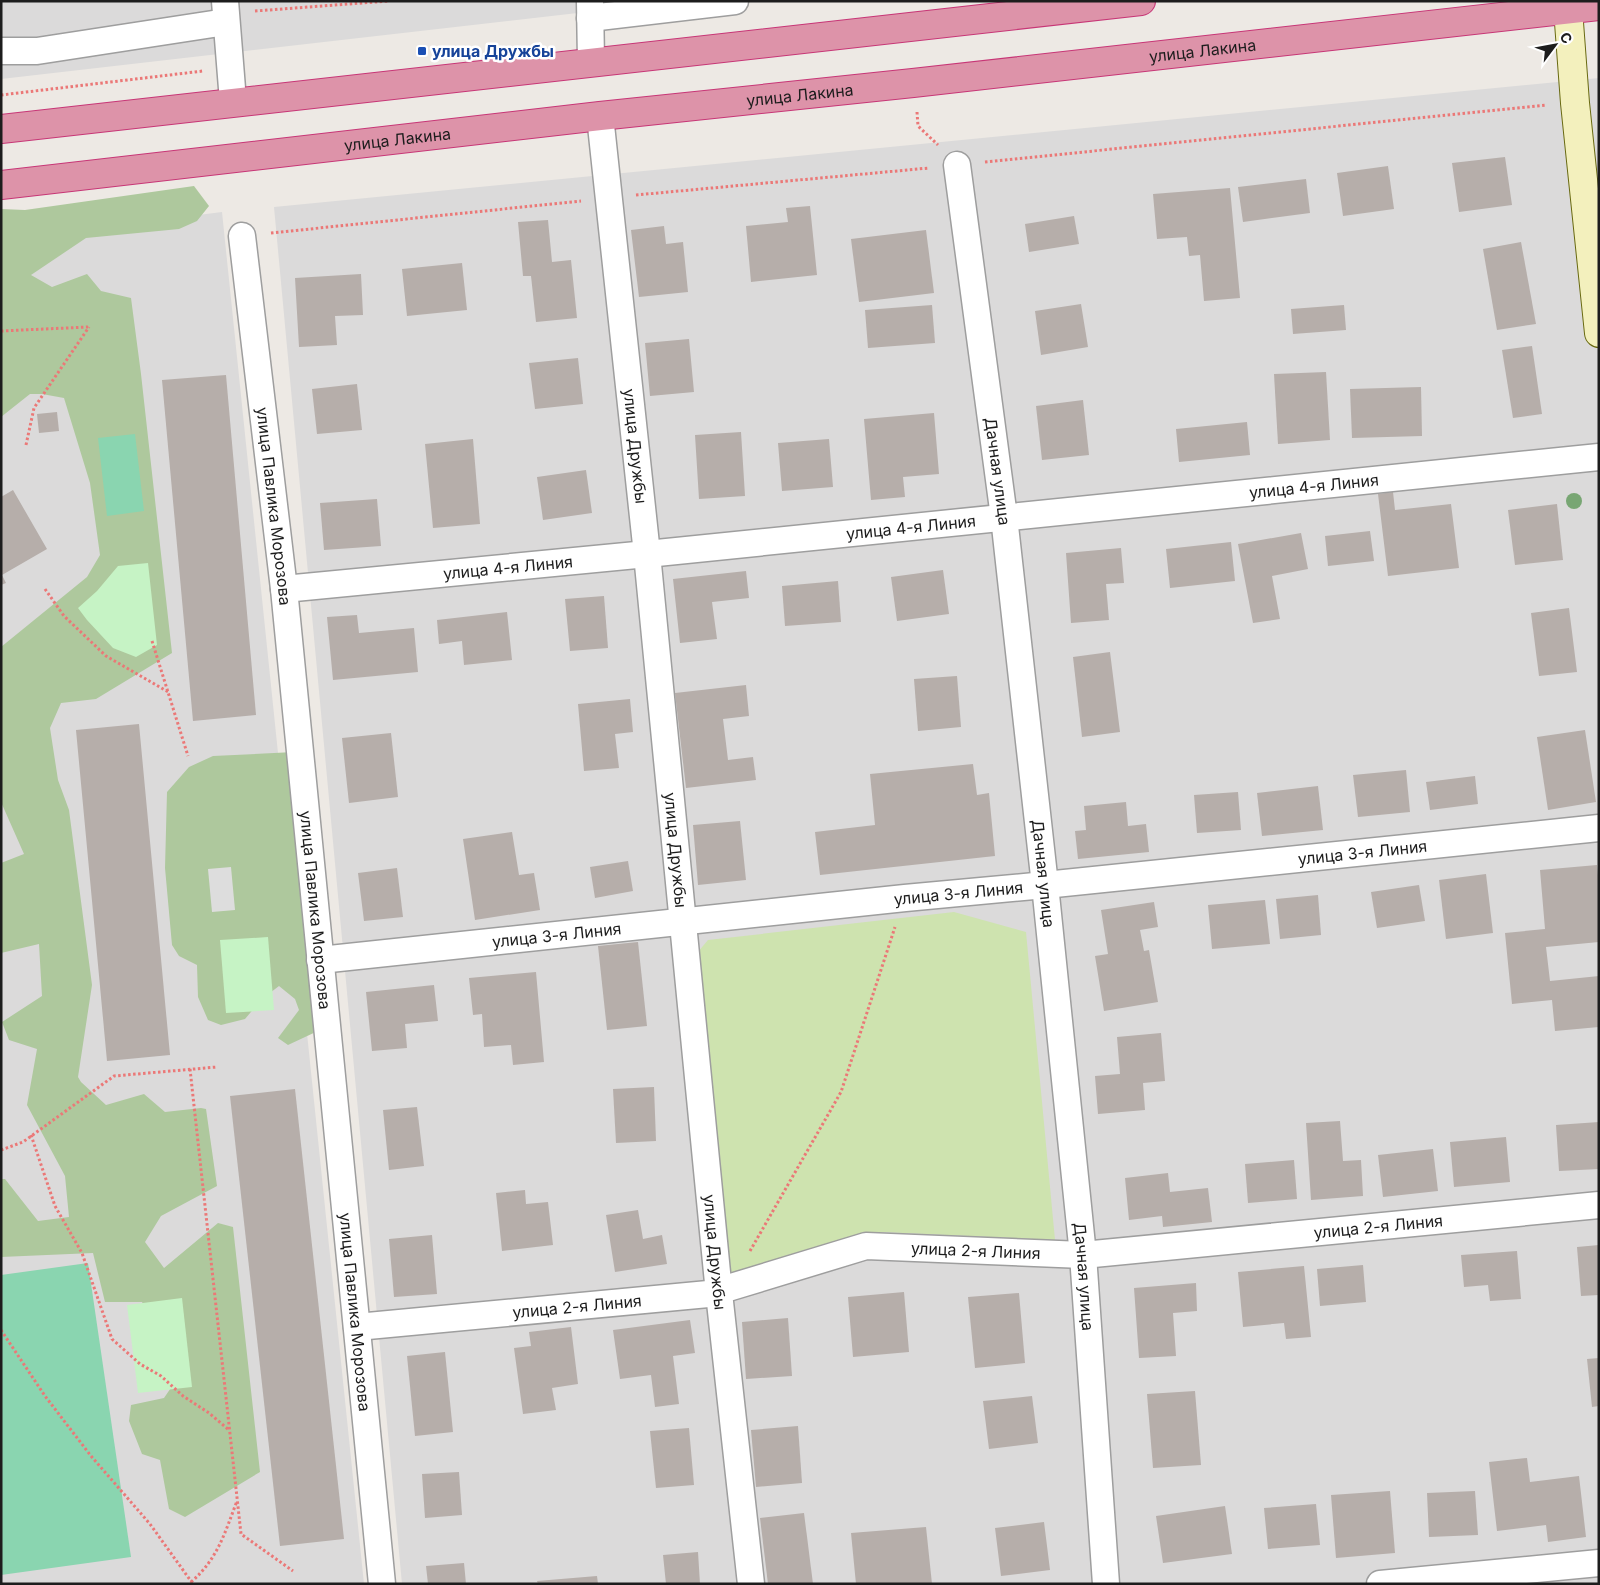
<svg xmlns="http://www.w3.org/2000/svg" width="1600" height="1585" viewBox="0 0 1600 1585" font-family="Inter,sans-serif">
<rect width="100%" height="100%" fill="#ede9e4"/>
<g fill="#dbdada">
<path d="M1,1H682L1,79Z"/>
<path d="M1599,78V1584H402L274,207Z"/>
<path d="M222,212L364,1584H1V240Z"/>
</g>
<path fill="#cee3af" d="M954,912L1026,932L1055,1240L882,1232L725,1282L692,959L708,940Z"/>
<g fill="#aec89d">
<path d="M194,186L209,206L197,221L179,229L86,238L31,275L52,287L87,274L101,291L131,298L141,374L172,653L96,699L61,703L50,728L58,780L69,810L92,985L78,1077L81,1082L106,1105L144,1094L165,1112L201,1108L206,1109L217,1186L161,1216L145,1242L164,1268L218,1223L233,1227L260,1472L185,1517L169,1509L160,1460L142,1454L129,1421L131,1405L164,1398L181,1373L142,1302H105L93,1253L1,1257V1179H5L38,1221L69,1217L65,1176L27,1105L37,1049L9,1040L2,1022L42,996L39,944L1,953V863L24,854L1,802V647L87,577L100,555L90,483L64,398L42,394H30L1,417V209L25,210Z"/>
<path d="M294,752L320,1030L288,1045L278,1038L299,1010L295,999L279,986L262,999L245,1019L221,1025L208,1020L198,997L197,965L179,956L172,945L165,868L167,792L189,767L213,756Z"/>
</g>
<g fill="#c6f3c5">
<path d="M148,563L157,645L136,657L113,648L87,620L78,608L97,591L118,566Z"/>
<path d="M268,937L274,1010L226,1013L220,940Z"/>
<path d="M182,1298L192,1387L138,1393L127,1305Z"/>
</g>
<g fill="#8ad5b0">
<path d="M135,434L144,511L107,516L98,438Z"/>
<path d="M88,1263L131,1557L1,1575V1275Z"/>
</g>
<path fill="#ddd" d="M231,867L235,910L212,912L208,869Z"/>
<g fill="#b6aeaa">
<path d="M1505,157L1512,205L1459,212L1452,163Z"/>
<path d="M1388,166L1394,209L1343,216L1337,173Z"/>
<path d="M1306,179L1310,213L1243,222L1238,187Z"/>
<path d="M1230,188L1240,298L1204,301L1200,255L1189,256L1187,237L1157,239L1153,194Z"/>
<path d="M810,206L817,275L751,282L746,226L788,222L786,208Z"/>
<path d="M1074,216L1079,244L1029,252L1025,224Z"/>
<path d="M548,220L552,262L571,260L577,318L536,322L531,276H523L518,222Z"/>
<path d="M664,226L666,244L683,242L688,292L639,297L631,230Z"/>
<path d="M926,230L934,293L859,302L851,239Z"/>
<path d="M1521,242L1536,324L1497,330L1483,249Z"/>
<path d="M462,263L467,310L407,316L402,269Z"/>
<path d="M361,274L363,315L335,316L337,345L299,347L295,278Z"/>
<path d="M1081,304L1088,347L1041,355L1035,311Z"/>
<path d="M932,305L935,343L868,348L865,310Z"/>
<path d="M1344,305L1346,330L1293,334L1291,309Z"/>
<path d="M689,339L694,392L650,396L645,343Z"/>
<path d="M1532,346L1542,414L1513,418L1502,350Z"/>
<path d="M578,358L583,404L535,409L529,363Z"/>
<path d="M1326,372L1330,440L1278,444L1274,374Z"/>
<path d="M226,375L256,715L193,721L162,380Z"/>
<path d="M357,384L362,430L317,434L312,389Z"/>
<path d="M1421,387L1422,436L1352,438L1350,389Z"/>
<path d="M1083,400L1089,455L1042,460L1036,406Z"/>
<path d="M57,412L59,431L39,433L37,414Z"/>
<path d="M934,413L939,474L903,477L905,497L871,500L864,419Z"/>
<path d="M1247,422L1250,455L1179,462L1176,429Z"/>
<path d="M741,432L745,496L699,499L695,435Z"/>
<path d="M473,439L480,524L433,528L425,444Z"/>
<path d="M829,439L833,487L782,491L778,443Z"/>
<path d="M586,470L592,513L543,520L537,477Z"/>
<path d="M13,490L47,549L2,575L6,583L1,585V497Z"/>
<path d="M1393,492L1395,510L1451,504L1459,568L1388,576L1378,494Z"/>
<path d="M377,499L381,546L324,550L320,503Z"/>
<path d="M1557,504L1563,560L1515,565L1508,510Z"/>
<path d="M1370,531L1374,561L1328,566L1325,536Z"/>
<path d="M1301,533L1308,569L1272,576L1280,619L1253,623L1238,544Z"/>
<path d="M1231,542L1235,581L1170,588L1166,549Z"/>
<path d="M1121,548L1124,583L1106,584L1109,620L1071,623L1066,553Z"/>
<path d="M943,570L949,614L897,621L891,577Z"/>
<path d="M746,571L749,598L712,602L717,639L680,643L673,579Z"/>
<path d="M838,581L841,622L785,626L782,586Z"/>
<path d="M604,596L608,648L570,651L565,599Z"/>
<path d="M1569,608L1577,672L1539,676L1531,613Z"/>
<path d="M507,612L512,660L464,665L462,641L439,644L437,620Z"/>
<path d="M357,615L359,633L414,628L418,672L333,680L327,617Z"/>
<path d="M1110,652L1120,732L1082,737L1073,657Z"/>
<path d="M957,676L961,727L918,731L914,679Z"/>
<path d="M746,685L749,716L723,719L728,760L753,757L756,780L686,788L675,693Z"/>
<path d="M630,699L633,732L615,734L619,768L584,771L578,704Z"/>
<path d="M139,724L170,1055L107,1061L76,730Z"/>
<path d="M1585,730L1596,802L1548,810L1537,737Z"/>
<path d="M391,733L398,797L349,803L342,738Z"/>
<path d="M973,764L977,795L989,793L995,856L820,875L815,832L875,825L870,774Z"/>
<path d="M1406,770L1410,812L1358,817L1353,775Z"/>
<path d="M1475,776L1478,804L1430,810L1426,782Z"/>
<path d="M1318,786L1323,830L1262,836L1257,793Z"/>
<path d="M1238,792L1241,830L1197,833L1194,795Z"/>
<path d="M1126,802L1128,826L1146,824L1149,852L1078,859L1075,831L1086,830L1084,806Z"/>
<path d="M740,821L746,880L698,885L693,825Z"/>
<path d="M512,832L519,875L534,873L540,910L475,920L463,839Z"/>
<path d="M628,861L633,891L595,898L590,867Z"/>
<path d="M1597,865L1599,885V942L1546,947L1550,981L1599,976V1027L1555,1031L1552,1000L1512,1004L1505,933L1545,929L1540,870Z"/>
<path d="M397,868L403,917L364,921L358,873Z"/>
<path d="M1486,874L1493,933L1446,939L1439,880Z"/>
<path d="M1419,885L1425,921L1377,928L1371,892Z"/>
<path d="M1318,895L1321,935L1280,939L1276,899Z"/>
<path d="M1265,900L1270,944L1212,949L1208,905Z"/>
<path d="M1154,902L1158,927L1140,930L1144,951L1149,950L1158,1002L1104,1011L1095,956L1108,954L1101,910Z"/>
<path d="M638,942L647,1026L607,1030L598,946Z"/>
<path d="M536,972L544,1062L513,1065L511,1045L484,1047L482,1014L473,1015L469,978Z"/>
<path d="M434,985L438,1021L405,1024L407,1048L372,1051L366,992Z"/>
<path d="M1161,1033L1165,1081L1143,1083L1145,1110L1098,1114L1095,1076L1120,1074L1117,1037Z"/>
<path d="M654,1087L656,1141L616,1143L613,1089Z"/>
<path d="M295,1089L344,1539L280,1546L230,1096Z"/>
<path d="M417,1107L424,1166L389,1170L383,1110Z"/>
<path d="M1340,1121L1343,1161L1361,1160L1363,1196L1311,1200L1306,1123Z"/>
<path d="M1599,1122V1169L1559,1171L1556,1125Z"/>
<path d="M1506,1137L1510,1182L1454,1187L1450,1142Z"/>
<path d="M1433,1149L1438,1191L1383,1197L1378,1155Z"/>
<path d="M1294,1160L1297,1199L1248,1203L1245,1164Z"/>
<path d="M1168,1173L1170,1192L1208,1188L1212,1222L1163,1227L1162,1216L1129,1220L1125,1178Z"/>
<path d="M525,1190L526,1204L548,1202L553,1245L502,1251L496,1193Z"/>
<path d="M638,1210L643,1239L662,1235L667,1264L615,1272L606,1215Z"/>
<path d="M432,1235L437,1294L394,1297L389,1239Z"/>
<path d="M1599,1245V1295L1581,1296L1577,1247Z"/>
<path d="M1517,1251L1521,1299L1490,1301L1488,1285L1464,1287L1461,1255Z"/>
<path d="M1363,1265L1366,1302L1320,1306L1317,1269Z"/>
<path d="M1304,1266L1311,1337L1286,1339L1284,1323L1243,1327L1238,1272Z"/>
<path d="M1196,1283L1197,1311L1173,1313L1176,1356L1139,1358L1134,1288Z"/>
<path d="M904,1292L909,1352L853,1357L848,1297Z"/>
<path d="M1019,1293L1025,1363L975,1368L968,1297Z"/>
<path d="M788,1318L792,1376L746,1379L742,1322Z"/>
<path d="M690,1320L695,1353L673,1356L679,1404L655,1407L651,1375L620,1379L613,1330Z"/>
<path d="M571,1327L578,1384L552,1388L556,1410L523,1414L514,1348L531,1346L529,1332Z"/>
<path d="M445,1352L453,1432L415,1436L407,1356Z"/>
<path d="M1599,1358V1406L1592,1407L1587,1359Z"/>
<path d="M1195,1391L1201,1465L1153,1468L1147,1394Z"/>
<path d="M1032,1396L1038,1443L989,1449L983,1401Z"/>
<path d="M798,1426L802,1483L756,1487L751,1430Z"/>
<path d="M689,1428L694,1485L656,1488L650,1431Z"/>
<path d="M1527,1458L1530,1482L1579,1476L1586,1537L1548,1542L1546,1525L1497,1531L1489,1462Z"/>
<path d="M459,1472L462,1515L425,1518L422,1474Z"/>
<path d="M1390,1491L1395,1553L1336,1558L1331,1495Z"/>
<path d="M1475,1491L1478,1535L1429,1537L1427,1493Z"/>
<path d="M1316,1504L1320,1545L1268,1549L1264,1508Z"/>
<path d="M1225,1506L1232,1554L1163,1563L1156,1516Z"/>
<path d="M804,1513L813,1584H768L760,1518Z"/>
<path d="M1044,1522L1050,1570L1001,1576L995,1528Z"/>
<path d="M926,1527L932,1584H856L851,1533Z"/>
<path d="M698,1552L700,1584H666L663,1555Z"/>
<path d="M464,1563L466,1584H428L426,1566Z"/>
<path d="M597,1576L598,1584H538L537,1581Z"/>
</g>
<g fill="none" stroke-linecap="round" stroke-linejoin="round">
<defs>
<g id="street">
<path d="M225,1L233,101"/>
<path d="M590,2L591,61"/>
<path d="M590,18L735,1"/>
<path d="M1,51H37L226,22"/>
<path id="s1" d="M600,116L647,554L719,1293L751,1584"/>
<path id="s2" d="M957,165L1004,517L1045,885L1083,1255L1106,1584"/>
<path id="s3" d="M242,236L284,589L382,1584"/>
<path id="s4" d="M284,589L647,554L1599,457"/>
<path id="s5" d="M320,960L905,898L1045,885L1599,828"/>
<path id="s6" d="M357,1327L719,1293L728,1288L866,1246L1083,1255L1599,1205"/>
<path d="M1380,1584L1599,1563"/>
</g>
<path id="secondary" d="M1568,9L1575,103L1599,333"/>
<g id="highway">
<path d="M1,129C381,84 761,42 1141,1"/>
<path id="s7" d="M1,185L600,116L913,83L1599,6"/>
</g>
</defs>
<use href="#street" stroke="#9e9e9e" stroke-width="29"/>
<use href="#secondary" stroke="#686910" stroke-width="30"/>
<use href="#highway" stroke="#c73676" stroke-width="30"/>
<g stroke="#eb7877" stroke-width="3" stroke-dasharray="2.5 2.5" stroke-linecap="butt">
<path d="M255,11L389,1"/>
<path d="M1,95L203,71"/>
<path d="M917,112L918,126L938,145"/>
<path d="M985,162L1546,105"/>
<path d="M636,195L929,168"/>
<path d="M271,233L581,201"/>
<path d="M1,331L88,327"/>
<path d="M26,445L34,408L89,327"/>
<path d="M45,589L64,616L106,656L170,693"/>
<path d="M152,641L188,756"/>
<path d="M190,1069L241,1534L293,1571"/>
<path d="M31,1135L55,1206L82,1253L112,1339L140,1364L161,1376L183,1396L209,1413L229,1430"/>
<path d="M1,1150L23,1142L114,1076L217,1067"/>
<path d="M750,1251L841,1092L895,927"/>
<path d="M1,1330L45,1396L91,1456L150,1524L193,1584"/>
<path d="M191,1582C218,1559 225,1532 237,1501"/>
</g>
<use href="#street" stroke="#fff" stroke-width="26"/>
<use href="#secondary" stroke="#f3f0bd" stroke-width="28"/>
<use href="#highway" stroke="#dd93a9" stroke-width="28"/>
</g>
<circle fill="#78a673" cx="1574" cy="501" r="8"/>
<rect fill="#1a4fb4" stroke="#fff" stroke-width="2" x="417" y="46" width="10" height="10" rx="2.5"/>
<g text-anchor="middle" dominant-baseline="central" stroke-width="5" stroke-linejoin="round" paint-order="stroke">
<g font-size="16" fill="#1d1d1d" stroke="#fff">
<text stroke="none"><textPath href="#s7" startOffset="1209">улица Лакина</textPath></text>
<text stroke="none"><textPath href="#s7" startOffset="804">улица Лакина</textPath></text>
<text stroke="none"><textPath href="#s7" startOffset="399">улица Лакина</textPath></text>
<text stroke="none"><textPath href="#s1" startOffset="332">улица Дружбы</textPath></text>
<text stroke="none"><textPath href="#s2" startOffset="309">Дачная улица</textPath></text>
<text stroke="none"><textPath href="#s4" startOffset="1035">улица 4-я Линия</textPath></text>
<text stroke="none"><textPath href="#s3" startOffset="272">улица Павлика Морозова</textPath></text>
<text stroke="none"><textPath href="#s4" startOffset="630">улица 4-я Линия</textPath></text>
<text stroke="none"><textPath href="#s4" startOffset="225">улица 4-я Линия</textPath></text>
<text stroke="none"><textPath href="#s1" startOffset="738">улица Дружбы</textPath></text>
<text stroke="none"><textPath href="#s5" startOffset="1048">улица 3-я Линия</textPath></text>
<text stroke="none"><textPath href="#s2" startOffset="714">Дачная улица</textPath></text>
<text stroke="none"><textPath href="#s5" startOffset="642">улица 3-я Линия</textPath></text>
<text stroke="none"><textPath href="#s3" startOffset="678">улица Павлика Морозова</textPath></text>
<text stroke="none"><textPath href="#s5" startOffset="238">улица 3-я Линия</textPath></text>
<text stroke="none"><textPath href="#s6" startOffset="1032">улица 2-я Линия</textPath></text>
<text stroke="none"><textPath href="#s6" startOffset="628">улица 2-я Линия</textPath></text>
<text stroke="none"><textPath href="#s1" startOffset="1142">улица Дружбы</textPath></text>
<text stroke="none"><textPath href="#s2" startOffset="1119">Дачная улица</textPath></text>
<text stroke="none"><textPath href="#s6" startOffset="221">улица 2-я Линия</textPath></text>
<text stroke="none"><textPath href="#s3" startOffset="1082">улица Павлика Морозова</textPath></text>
</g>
<g font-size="16" font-weight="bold" fill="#164399" stroke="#fff" text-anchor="start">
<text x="432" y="51">улица Дружбы</text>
</g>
</g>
<rect width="1600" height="1585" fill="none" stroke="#1d1d1d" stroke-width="5"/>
<g transform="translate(1555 45) rotate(58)" stroke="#ffffff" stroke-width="4" paint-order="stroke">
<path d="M0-4L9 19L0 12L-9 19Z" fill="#1d1d1d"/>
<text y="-8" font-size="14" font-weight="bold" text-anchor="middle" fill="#1d1d1d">С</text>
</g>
</svg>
